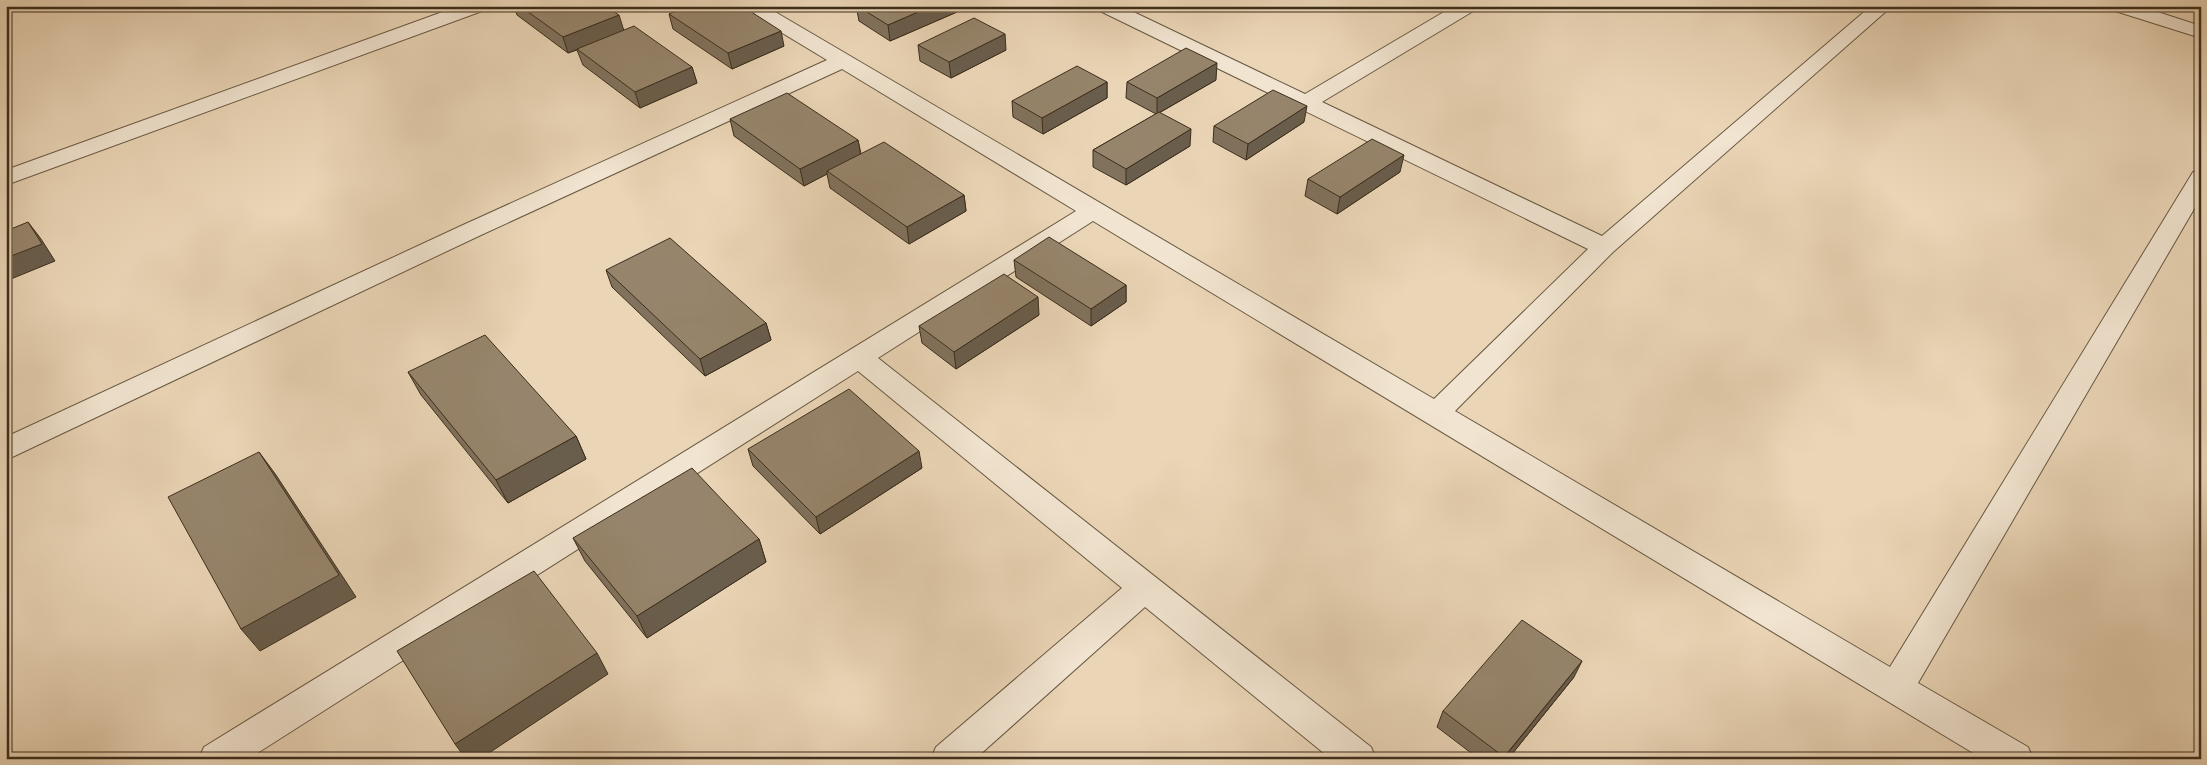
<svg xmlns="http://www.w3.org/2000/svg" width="2207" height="765" viewBox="0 0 2207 765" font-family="Alegreya,serif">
<rect width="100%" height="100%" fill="#ead5b6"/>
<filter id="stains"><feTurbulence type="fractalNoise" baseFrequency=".004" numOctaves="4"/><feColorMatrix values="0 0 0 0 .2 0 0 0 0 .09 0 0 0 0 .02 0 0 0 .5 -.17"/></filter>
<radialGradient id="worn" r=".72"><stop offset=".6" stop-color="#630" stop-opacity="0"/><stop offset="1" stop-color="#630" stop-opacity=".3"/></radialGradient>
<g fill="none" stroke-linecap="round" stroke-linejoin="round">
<defs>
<g id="minor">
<path d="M459,6H487L485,10L6,185V170Z"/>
<path d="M742,6H765L1434,399L1588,249L1098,10L1096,6H1121L1305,94L1454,6H1477L1475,10L1322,102L1602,236L1871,6H1892L1613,252L1455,411L1890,667L2190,177L2193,172L2201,170V197L1918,683L2028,747L2033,759H1983L1093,221L878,358L1371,747L1376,759H1331L1145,607L975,759H931L936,747L1122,588L858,371L248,759H199L204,747L1076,211L842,69L481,235L6,460V437L463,225L827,60L744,10Z"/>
<path d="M2110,6H2139L2201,26V38L2112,10Z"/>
</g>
</defs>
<use href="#minor" stroke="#685842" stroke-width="2"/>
<use href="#minor" fill="#f1e4d0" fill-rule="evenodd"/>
</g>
<g fill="#81725d" stroke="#3c2e1c">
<path d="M514,6H605L624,30L692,67L697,83L640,108L583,65L577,50L568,53L517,15Z"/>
<path d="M856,6H956L957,12L890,41L859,21Z"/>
<path d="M669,14L784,46L732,69L673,29Z"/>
<path d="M918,45L1006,50L951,78L920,61Z"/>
<path d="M1216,80L1159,113L1190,146L1126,185L1093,167V150L1156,114L1126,98L1127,82Z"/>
<path d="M1107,82V98L1043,134L1013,117L1012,101Z"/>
<path d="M730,119L858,140L861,154L964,195L966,211L909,244L830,188L827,174L804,186L734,136Z"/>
<path d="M1304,122L1246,160L1213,142L1214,126Z"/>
<path d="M1400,172L1337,214L1305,196L1308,179Z"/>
<path d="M1014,260L1126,285V302L1091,326L1016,277Z"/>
<path d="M606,270L766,323L771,340L705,376L612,287Z"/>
<path d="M1039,315L956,369L922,343L919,326Z"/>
<path d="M408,372L576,436L586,459L508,503L421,395Z"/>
<path d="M748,449L922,468L820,534L753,466Z"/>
<path d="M573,538L759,539L766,562L647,638L585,561Z"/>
<path d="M1574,677L1508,759H1479L1437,727L1443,711Z"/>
</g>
<g fill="#695d4c" stroke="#3c2e1c">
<path d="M932,6H956L957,12L890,41L888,25Z"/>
<path d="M619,15L624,31L568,53L563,37Z"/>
<path d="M781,31L784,46L732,69L728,53Z"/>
<path d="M1005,34L1006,50L951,78L949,62Z"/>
<path d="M1217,63L1216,80L1157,114V98Z"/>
<path d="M692,67L697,83L640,108L635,92Z"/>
<path d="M1107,82V98L1043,134L1042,118Z"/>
<path d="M1307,106L1304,122L1246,160L1248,144Z"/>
<path d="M1191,129L1190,146L1126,185V169Z"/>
<path d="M858,140L861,157L827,171V174L804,186L800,169Z"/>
<path d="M1404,155L1400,172L1337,214L1340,197Z"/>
<path d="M964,195L966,211L909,244L907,227Z"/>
<path d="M28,222L41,239L55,261L6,281V258Z"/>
<path d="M1126,285V302L1091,326V309Z"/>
<path d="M1038,297L1039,315L956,369L954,352Z"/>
<path d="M766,323L771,340L705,376L700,359Z"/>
<path d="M576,436L586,459L508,503L496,480Z"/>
<path d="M919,451L922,468L820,534L816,517Z"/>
<path d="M259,452L276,475L356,597L260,651L241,629Z"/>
<path d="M759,539L766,562L647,638L637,616Z"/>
<path d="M597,653L608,674L480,759H466L455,744Z"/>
<path d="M1582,661L1574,677L1508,759H1503Z"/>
</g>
<g fill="#96856c" stroke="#3c2e1c">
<path d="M520,6H605L619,15L563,37Z"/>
<path d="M688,6H742L781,31L728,53L669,14Z"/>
<path d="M857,6H932L888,25Z"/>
<path d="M974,18L1005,34L949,62L918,45Z"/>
<path d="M634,26L692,67L635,92L577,49Z"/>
<path d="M1186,48L1217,63L1157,98L1127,82Z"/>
<path d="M1077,66L1107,82L1042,118L1012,101Z"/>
<path d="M1273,90L1307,106L1248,144L1214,126Z"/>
<path d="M787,93L858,140L800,169L730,119Z"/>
<path d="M1159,112L1191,129L1126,169L1093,150Z"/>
<path d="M1372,139L1404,155L1340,197L1308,179Z"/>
<path d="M884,142L964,195L907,227L827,171Z"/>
<path d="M28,222L42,244L6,258V231Z"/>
<path d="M1049,237L1126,285L1091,309L1014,260Z"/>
<path d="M670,238L766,323L700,359L606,270Z"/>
<path d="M1004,274L1038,297L954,352L919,326Z"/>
<path d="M485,335L576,436L496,480L408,372Z"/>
<path d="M849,389L919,451L816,517L748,449Z"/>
<path d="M259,452L339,575L241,629L168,497Z"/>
<path d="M692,468L759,539L637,616L573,538Z"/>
<path d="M534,571L597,653L455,744L397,651Z"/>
<path d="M1522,620L1582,661L1504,757L1443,711Z"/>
</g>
<rect width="2207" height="765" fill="none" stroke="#ead5b6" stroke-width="25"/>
<rect x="8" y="8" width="2192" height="750" fill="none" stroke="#3c2e1c" stroke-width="2.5"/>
<rect x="12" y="12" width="2182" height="740" fill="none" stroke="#3c2e1c"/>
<rect width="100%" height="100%" filter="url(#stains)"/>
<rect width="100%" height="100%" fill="url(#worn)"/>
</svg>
